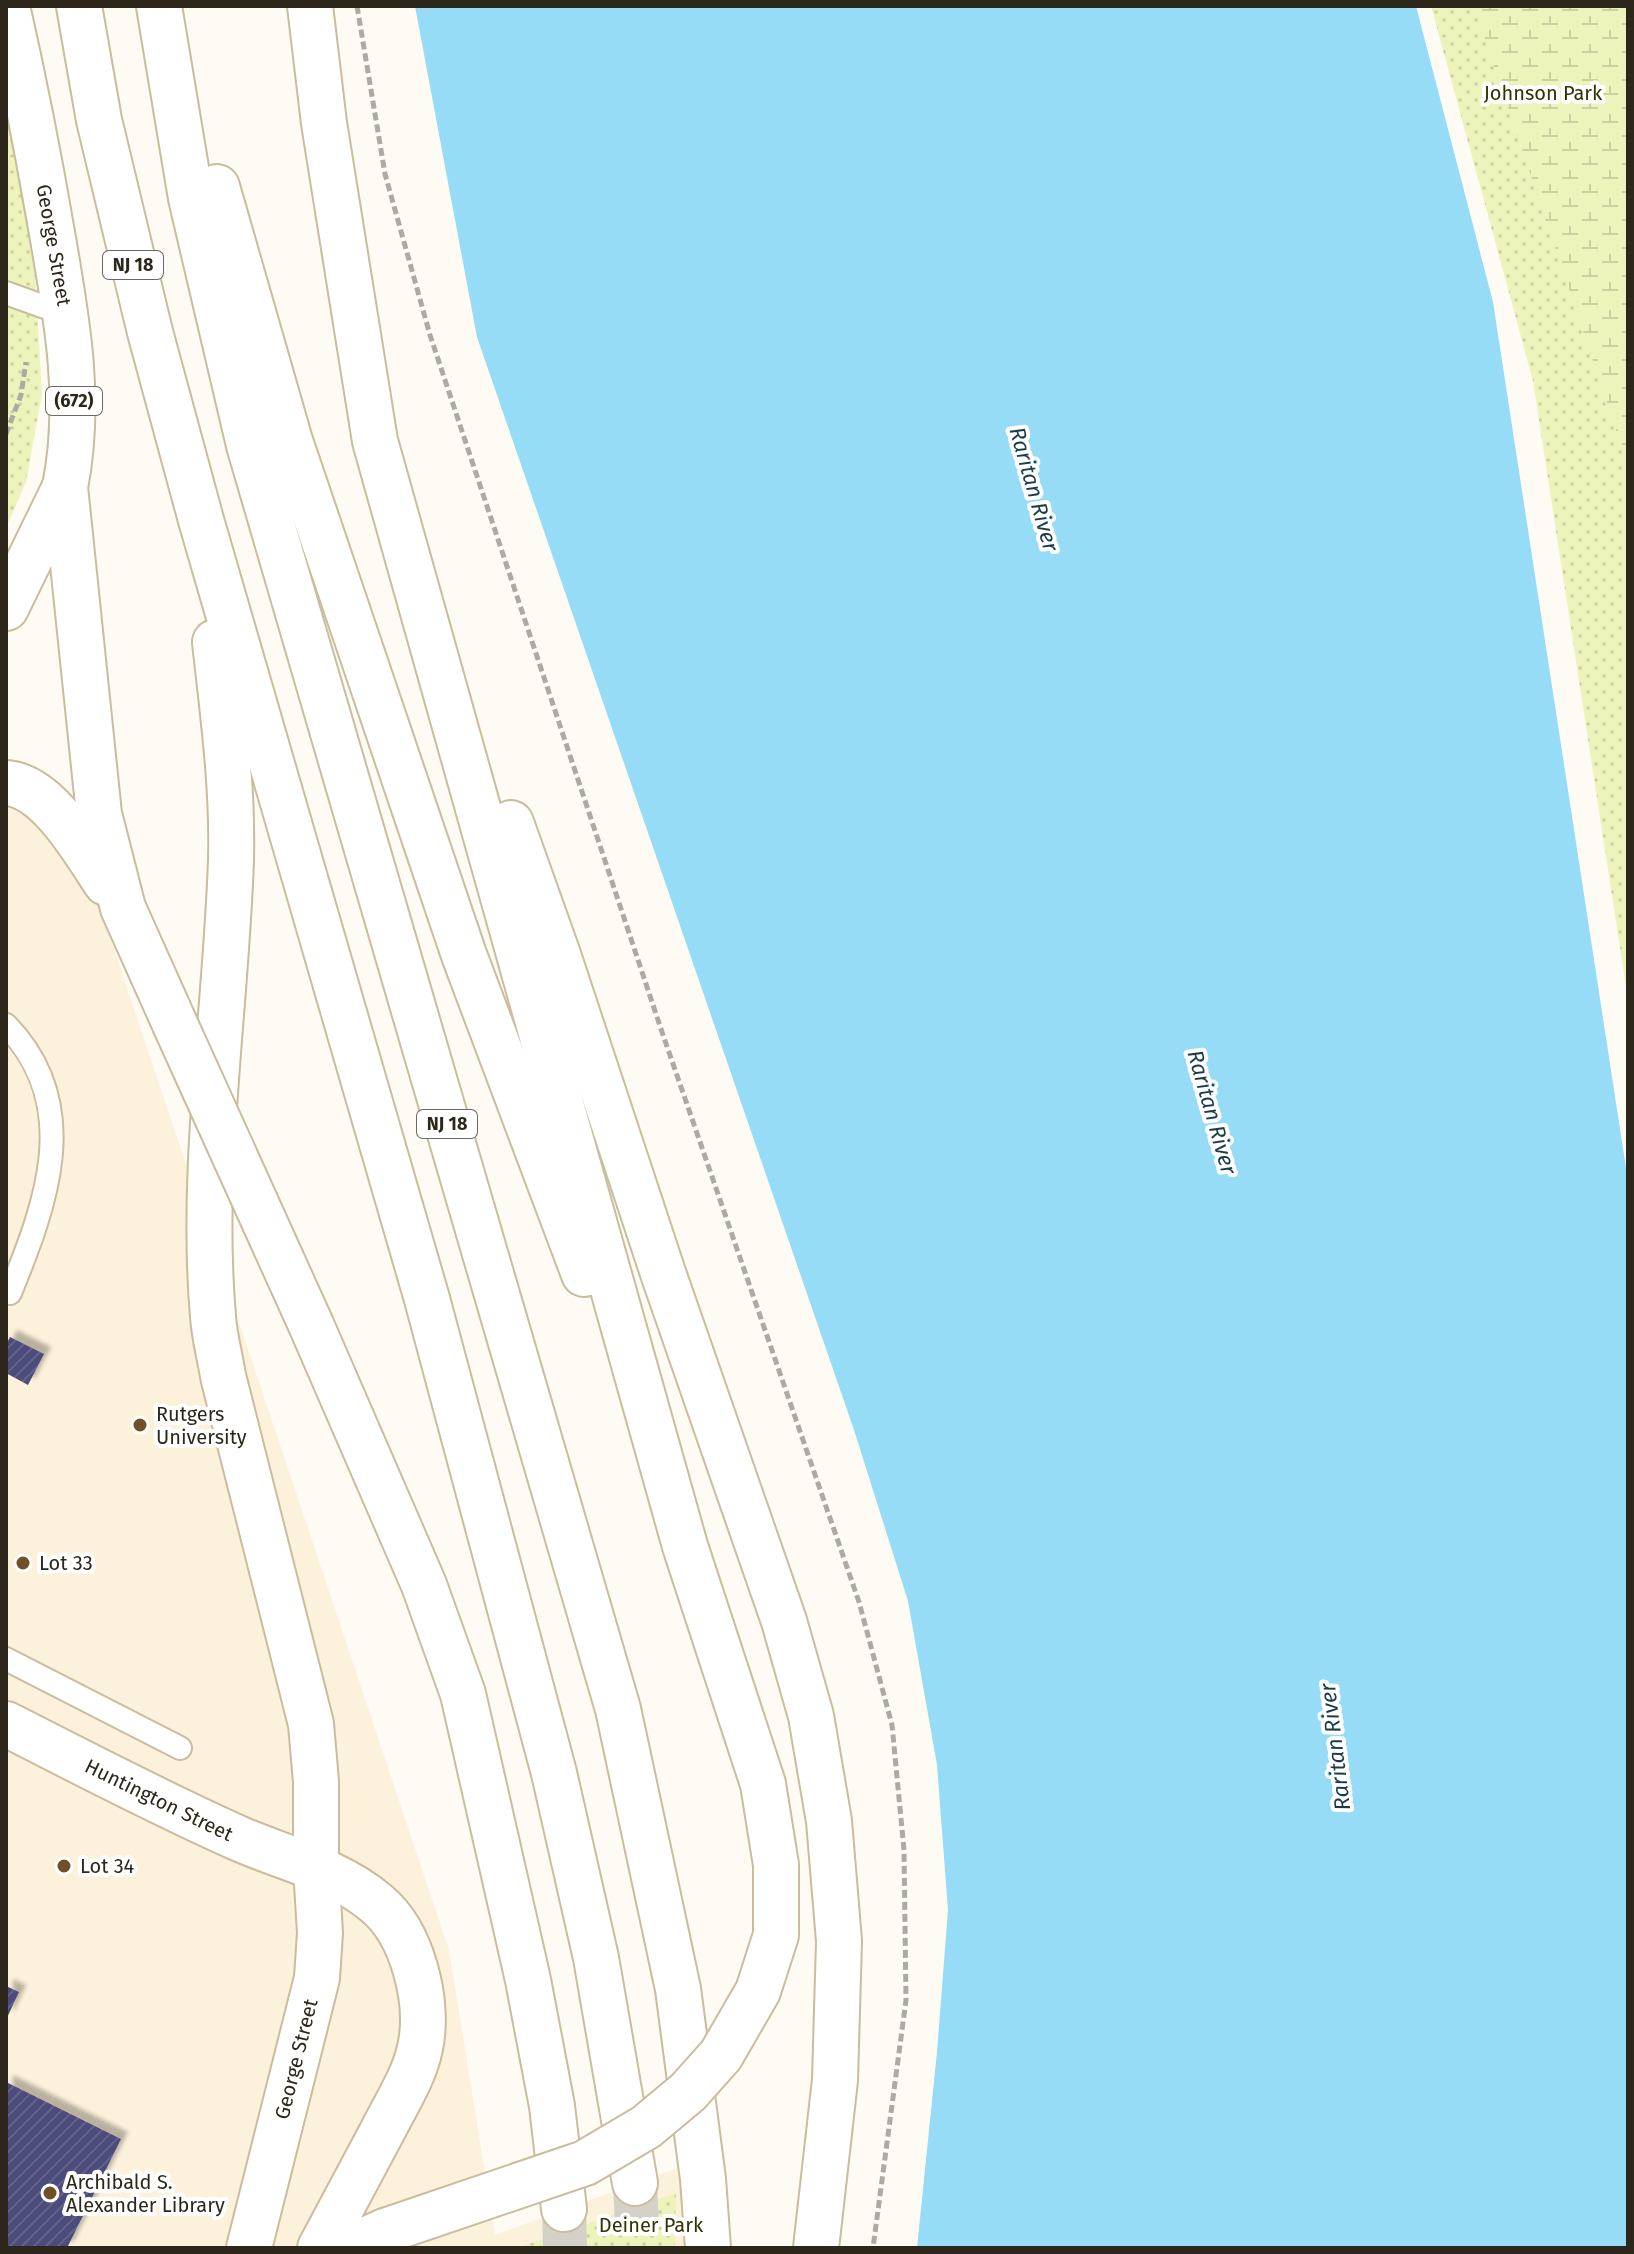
<svg xmlns="http://www.w3.org/2000/svg" width="1634" height="2254" viewBox="0 0 1634 2254" font-family="'Fira Sans',sans-serif">
<defs>
<pattern id="green-dots" width="8" height="8" patternUnits="userSpaceOnUse" patternTransform="scale(2)"><rect width="8" height="8" fill="#ecf4bc"/><path d="M2 2h.1M6 6h.1" fill="none" stroke="#cbd1a1" stroke-width="1.8" stroke-linecap="round"/></pattern>
<pattern id="wetland-marsh" width="20" height="14" patternUnits="userSpaceOnUse" patternTransform="scale(2)"><rect width="20" height="14" fill="#ecf4bc"/><path d="M1 5h8M5 5V1M11 12h8M15 12V8" fill="none" stroke="#cbd1a1"/></pattern>
<pattern id="building-hatch" width="6" height="6" patternUnits="userSpaceOnUse" patternTransform="scale(2)"><rect width="6" height="6" fill="#4b4b7b"/><path d="M-1 1l2-2M0 6l6-6M5 7l2-2" fill="none" stroke="#626288"/></pattern>
<filter id="shadow"><feDropShadow dx="7" dy="-7" stdDeviation="2" flood-color="#0004"/></filter>
</defs>
<rect width="100%" height="100%" fill="#fefbf5"/>
<path fill="#fcf1da" d="M6,804L20,805L98,901L449,1950L495,2235L702,2159L712,2248H6Z"/>
<g fill="url(#green-dots)">
<path d="M1431,6H1628V1000L1533,381Z"/>
<path d="M6,114L34,257L42,394L26,482L6,528Z"/>
<path d="M676,2193L675,2248H517Z"/>
</g>
<path fill="url(#wetland-marsh)" d="M1474,6H1628V465Z"/>
<path fill="#96dcf6" d="M415,6H1416L1493,302L1628,1181V2248H917L937,2052L948,1910L937,1765L908,1601L854,1430L477,337Z"/>
<g fill="url(#building-hatch)" filter="url(#shadow)">
<path d="M10,1337L44,1354L28,1385L6,1373V1345Z"/>
<path d="M6,1986L19,1992L6,2020Z"/>
<path d="M6,2082L121,2139L67,2248H6Z"/>
</g>
<g fill="none" stroke-linecap="round" stroke-linejoin="round">
<g stroke="#d4d1c9" stroke-width="44" stroke-dasharray="44 22" stroke-linecap="butt">
<path d="M635,2183L638,2248"/>
<path d="M564,2209L565,2248"/>
</g>
<defs>
<g id="service">
<path d="M6,293L67,315"/>
<path d="M6,1025C84,1105 46,1204 10,1293"/>
<path d="M6,1659L180,1748"/>
</g>
<g id="minor">
<path d="M6,608L65,487"/>
<path d="M6,1724C83,1763 161,1804 240,1839C286,1859 337,1870 376,1903C413,1933 430,2003 420,2048C414,2077 396,2104 383,2130C362,2169 341,2209 320,2248"/>
</g>
<path id="tertiary" d="M249,2248L317,1978L320,1933L316,1867"/>
<path id="primary" d="M7,6C24,81 39,157 52,233C67,319 82,401 65,487"/>
<g id="motorway">
<path d="M79,6L99,120L150,332L201,520L427,1299L554,1773L596,1958L635,2183"/>
<path d="M159,6L191,198L249,445L618,1709L678,1989L703,2179L708,2248"/>
<path d="M310,6L324,123L375,441L685,1546L763,1784L776,1865"/>
<path d="M217,187L290,441L464,955L584,1274"/>
<path d="M65,487L99,814L123,908L174,1022"/>
<path d="M215,642C223,715 233,786 231,860C226,1010 200,1167 213,1316C214,1336 220,1356 223,1376L311,1724L316,1782V1867"/>
<path d="M6,783C48,785 85,852 106,883"/>
<path d="M511,823L558,955L663,1273L784,1621L811,1716L829,1821L839,1941L835,2080L816,2248"/>
<path d="M312,1327L424,1585L463,1694L528,1980L552,2106L564,2209"/>
<path d="M347,2248L385,2231"/>
</g>
</defs>
<use href="#service" stroke="#cabc9d" stroke-width="26"/>
<use href="#minor" stroke="#cabc9d" stroke-width="48"/>
<use href="#tertiary" stroke="#cabc9d" stroke-width="48"/>
<use href="#primary" stroke="#cabc9d" stroke-width="48"/>
<use href="#motorway" stroke="#cabc9d" stroke-width="48"/>
<g stroke="#aeaaa2" stroke-width="5" stroke-dasharray="8 4" stroke-linecap="butt">
<path d="M357,6L385,174L430,335L662,1032L859,1602L892,1725L904,1850L906,2000L873,2248"/>
<path d="M6,434L21,395L26,362"/>
</g>
<use href="#service" stroke="#fff" stroke-width="22"/>
<use href="#minor" stroke="#fff" stroke-width="44"/>
<use href="#tertiary" stroke="#fff" stroke-width="44"/>
<use href="#primary" stroke="#fff" stroke-width="44"/>
<use href="#motorway" stroke="#fff" stroke-width="44"/>
<defs>
<g id="motorway-bridge">
<path d="M174,1022L312,1327"/>
<path d="M385,2231L585,2163L646,2127L688,2092L721,2055L758,1991L776,1935V1865"/>
</g>
</defs>
<use href="#motorway-bridge" stroke="#cabc9d" stroke-width="48" stroke-linecap="butt"/>
<use href="#motorway-bridge" stroke="#fff" stroke-width="44"/>
</g>
<g fill="#705026" stroke="#fff" stroke-width="3">
<circle cx="140" cy="1425" r="8"/>
<circle cx="23" cy="1563" r="8"/>
<circle cx="64" cy="1866" r="8"/>
<circle cx="50" cy="2193" r="8"/>
</g>
<g text-anchor="middle" dominant-baseline="central" stroke-width="8" stroke-linejoin="round" paint-order="stroke">
<g fill="#fff" stroke="#6c685f" stroke-width="2">
<rect x="103" y="251" width="60" height="28" rx="6"/>
<rect x="46" y="387" width="56" height="28" rx="6"/>
<rect x="417" y="1110" width="60" height="28" rx="6"/>
</g>
<g font-size="18" font-weight="bold" fill="#2d271b">
<text x="133" y="265">NJ 18</text>
<text x="74" y="401">(672)</text>
<text x="447" y="1124">NJ 18</text>
</g>
<g font-size="20" fill="#303304" stroke="#fff">
<text x="1543" y="93">Johnson Park</text>
<text x="651" y="2225">Deiner Park</text>
</g>
<g font-size="20" fill="#2d271b" stroke="#fff">
<text transform="translate(54 245) rotate(80)">George Street</text>
<text transform="translate(159 1800) rotate(26)">Huntington Street</text>
<text transform="translate(296 2059) rotate(-76)">George Street</text>
</g>
<g font-size="20" fill="#2d271b" stroke="#fff" text-anchor="start">
<text x="156" y="1414">Rutgers<tspan x="156" dy="23">University</tspan></text>
<text x="39" y="1563">Lot 33</text>
<text x="80" y="1866">Lot 34</text>
<text x="66" y="2182">Archibald S.<tspan x="66" dy="23">Alexander Library</tspan></text>
</g>
<g font-size="22" font-style="italic" fill="#1b3b47" stroke="#fff">
<text transform="translate(1034 489) rotate(74)">Raritan River</text>
<text transform="translate(1212 1112) rotate(74)">Raritan River</text>
<text transform="translate(1335 1747) rotate(-97)">Raritan River</text>
</g>
</g>
<rect width="1634" height="2254" fill="none" stroke="#2d271b" stroke-width="16"/>
</svg>
